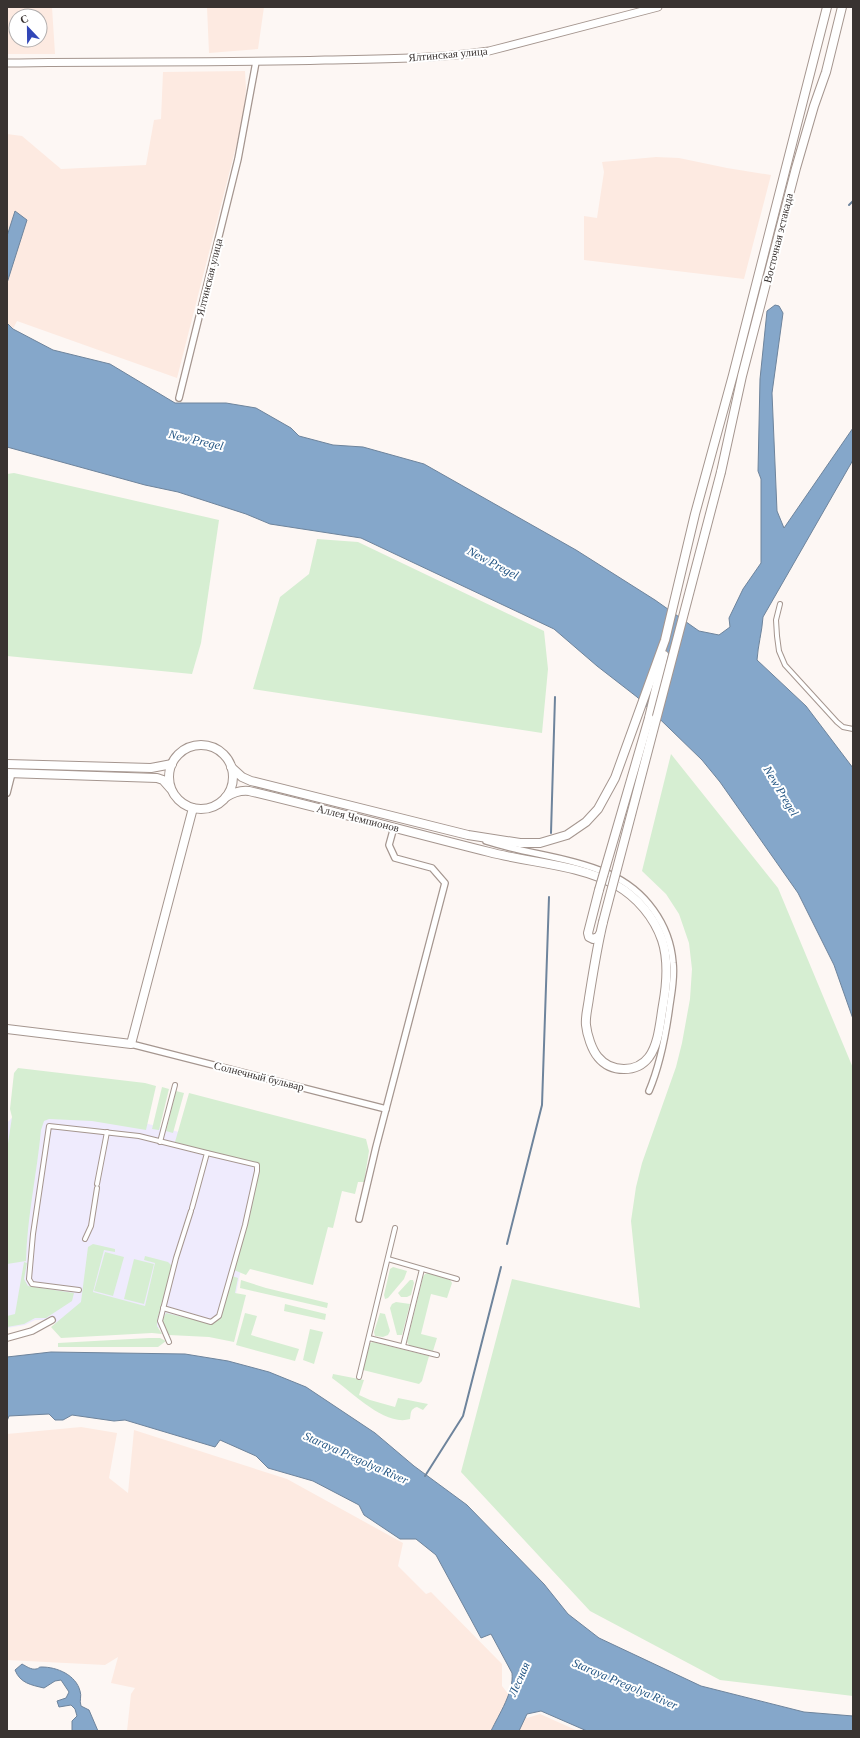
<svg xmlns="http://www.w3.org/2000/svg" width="860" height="1738" viewBox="0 0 860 1738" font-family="Georgia,serif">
<rect width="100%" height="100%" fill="#fdf7f4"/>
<g fill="#fdeae1" fill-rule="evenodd">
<path d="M7,7H52L55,54H7ZM16,16H40V40H16Z"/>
<path d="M207,7H264L258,49L209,53Z"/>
<path d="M245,71L246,89L243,119L177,378L17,321L13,329L7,326V134L22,136L61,169L146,165L154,120L161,119L163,72Z"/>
<path d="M656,157L679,158L727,168L771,175L744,279L584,260V216L597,218L604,172L602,162Z"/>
<path d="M81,1427L117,1433L109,1478L128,1493L134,1430L287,1479L403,1543L398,1566L426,1594L431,1592L502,1664V1686L527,1718L540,1714L578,1731H127L131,1694L135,1688L111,1683L118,1657L105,1665L7,1660V1434Z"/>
</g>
<path fill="#efebfd" d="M20,1109L137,1121L270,1156L241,1269L227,1338L198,1331L144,1327L59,1326L52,1320H35L25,1325L7,1328V1123Z"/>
<g fill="#d6eed2">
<path d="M14,473L219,520L201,643L192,674L7,656V474Z"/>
<path d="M317,539L358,542L544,631L548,669L542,733L253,689L280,597L309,574Z"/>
<path d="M671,754L778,888L853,1068V1696L720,1680L590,1611L461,1472L512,1279L640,1308L631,1221L636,1187L642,1163L676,1067L682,1043L690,999L692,969L689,943L679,914L666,894L642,871Z"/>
<path d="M18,1068L145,1083L156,1086L146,1130L92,1121L49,1119L44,1121L41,1130C37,1173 27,1217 26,1261L7,1264V1150L12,1117L10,1109L14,1073Z"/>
<path d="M162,1087L169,1089L159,1130L152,1129Z"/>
<path d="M176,1091L184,1093L173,1133L166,1131Z"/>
<path d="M189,1093L366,1139L369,1151L364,1182H358L355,1194L342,1191L333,1228L328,1227L313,1285L250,1269L246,1275L234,1270L248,1224L260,1167L258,1163L214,1153L175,1142Z"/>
<path d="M93,1244L115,1249V1252L104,1250L93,1292L145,1306L155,1263L144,1260L145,1256L168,1262L172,1266L157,1320V1326L162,1334L152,1333L61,1338L51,1327L81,1302L88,1247Z"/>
<path d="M105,1252L124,1257L113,1296L94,1291Z"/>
<path d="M134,1259L154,1264L144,1304L124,1299Z"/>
<path d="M24,1262L27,1263L24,1279L28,1286L74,1293L72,1301L46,1318H35L24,1324L7,1327V1316L15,1314Z"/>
<path d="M393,1267L407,1271L404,1279L388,1298L385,1299L384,1295L390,1269Z"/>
<path d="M428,1273L450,1280L452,1283L447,1298L431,1294L421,1334L437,1338L433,1351L410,1346L407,1342L423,1277L425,1274Z"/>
<path d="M232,1276L238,1278L235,1293L246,1295L234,1342L209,1337L169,1335L162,1321L166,1313L212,1324L221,1318Z"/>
<path d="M241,1280L266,1288L328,1303L327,1308L240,1288Z"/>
<path d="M410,1280H413L414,1283L411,1295L407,1297H401L398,1293Z"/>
<path d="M396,1302L410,1304L402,1335H397L390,1308L392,1304Z"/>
<path d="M285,1304L326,1314L325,1320L284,1311Z"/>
<path d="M245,1313L257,1316L251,1335L299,1349L295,1361L236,1345Z"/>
<path d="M380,1313L385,1314L390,1331L388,1335L383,1337L375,1336L374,1332Z"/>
<path d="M310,1329L323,1332L314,1364L303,1360Z"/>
<path d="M149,1338H160L166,1341L158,1347H58V1343Z"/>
<path d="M373,1342L429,1356L422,1381L419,1384L363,1370L370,1343Z"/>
<path d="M333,1374L364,1380L359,1395L370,1400L395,1407L398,1398L428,1404L423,1410L417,1407C410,1409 411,1413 410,1419C385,1427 351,1391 332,1378Z"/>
</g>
<g fill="#85a7ca" stroke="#6e849c">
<path d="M15,211L27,220L7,283V236Z"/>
<path d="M775,305L779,306L783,313L772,393L777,511L784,528L853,428V460L763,617C762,632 758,645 757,660L806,706L853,768V1019L834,965L798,893L720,782L702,760L637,697L597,666L554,629L361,538L270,524L246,514L178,492L145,485L7,447V323L13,329L53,350L110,364L175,403H226L256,408L291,428L299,436L333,445L363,447L424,464L576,550L655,600L699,631L719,635L730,627L729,618L743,589L761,563V479L758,471L760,379L767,311Z"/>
<path d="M51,1352L185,1354L228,1361L269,1372L306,1387L375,1433L414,1466L467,1505L544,1584L568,1614L599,1638L701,1686L804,1712L853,1716V1731H587L541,1711L527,1714L519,1731H491C499,1714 514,1692 512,1673L491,1634L481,1638L436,1555L416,1539H400L364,1515L359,1505L313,1481L268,1468L256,1456L220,1440L215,1447L125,1420L114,1421L72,1415L63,1420H55L49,1414L9,1416L7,1421V1357Z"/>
<path d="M22,1664C26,1666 31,1670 36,1669C41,1668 37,1667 42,1667C57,1667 76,1675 80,1691C82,1696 79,1700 81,1706L89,1710L98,1731H72V1721L77,1716L75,1709L71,1705L59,1707L57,1701L66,1698L69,1692L61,1680L55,1681L44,1688C31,1685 20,1683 15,1670Z"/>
</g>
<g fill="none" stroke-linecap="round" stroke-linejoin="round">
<g stroke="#6e849c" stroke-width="2">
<path d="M849,205L853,201"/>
<path d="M551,833L555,697"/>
<path d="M507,1244L542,1105L549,897"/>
<path d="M425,1476L463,1416L501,1267"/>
</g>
<defs>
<g id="pedestrian">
<path d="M780,604L776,620L777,636L779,651L785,665L837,722L843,727L853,729"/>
<path d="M160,1142L175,1085"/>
<path d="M97,1184L107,1132"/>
<path d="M85,1239L91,1226L97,1188"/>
<path d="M388,1259L457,1279"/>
<path d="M79,1290L32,1284L29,1279L33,1234L49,1126L139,1136L207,1153"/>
<path d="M163,1308L211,1322L219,1316L245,1225L257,1171V1165L207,1153L192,1208"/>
<path d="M369,1338L437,1355"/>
<path d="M169,1342L160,1321L176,1258L191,1211"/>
<path d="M403,1346L422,1269"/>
<path d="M359,1377L395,1228"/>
</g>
<g id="minor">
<path d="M179,398L238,159L256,62"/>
<path d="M7,793L12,773"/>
<path d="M486,841C526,854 571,857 609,874C645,890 670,924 673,963C675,979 671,995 669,1011C665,1039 660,1065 649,1091"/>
<path d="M131,1044L386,1109"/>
<path d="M359,1219L376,1147L445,883L432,868L395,858L389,845L394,827"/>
<path d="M7,1338L32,1331L52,1320"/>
</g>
<path id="tertiary" d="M7,63C113,61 219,63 325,60C379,59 435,59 489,51L658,7"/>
<g id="secondary">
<path d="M721,472L742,376L796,168L814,106L826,72L842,7"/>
<path d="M649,718L664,655"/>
<circle cx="201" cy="777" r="32"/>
<path d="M7,764L151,768L172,764"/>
<path d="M231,767L242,777L251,781L468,835L520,843H540L567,835L586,822L598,809L615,778L665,640L695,514L733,375L827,7"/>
<path d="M7,773L157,778L163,780L170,788"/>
<path d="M226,797C234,792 240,790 249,791C329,810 409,832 489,852C530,863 577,864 616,885C637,897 654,917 662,940C669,961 667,983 663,1005C660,1022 659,1043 649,1057C637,1073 611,1073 598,1057C592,1050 587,1035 586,1025C585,1017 588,1007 589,998C593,973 597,947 603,922"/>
<path d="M599,890L588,933L589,937L593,939L598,937L600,934"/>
<path d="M7,1029L131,1044L193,808"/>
</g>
</defs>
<use href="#pedestrian" stroke="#a5968f" stroke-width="6"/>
<use href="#minor" stroke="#a5968f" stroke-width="8"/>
<use href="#tertiary" stroke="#a5968f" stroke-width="9"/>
<use href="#secondary" stroke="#a5968f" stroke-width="10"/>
<use href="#pedestrian" stroke="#fff" stroke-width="4"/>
<use href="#minor" stroke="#fff" stroke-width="5.5"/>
<use href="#tertiary" stroke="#fff" stroke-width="7"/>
<use href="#secondary" stroke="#fff" stroke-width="8"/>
<defs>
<g id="secondary-bridge">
<path d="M599,890L649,718"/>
<path d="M603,922L721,472"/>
</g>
</defs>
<use href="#secondary-bridge" stroke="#a5968f" stroke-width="10" stroke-linecap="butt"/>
<use href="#secondary-bridge" stroke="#fff" stroke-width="8"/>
</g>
<g text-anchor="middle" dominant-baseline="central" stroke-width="4" stroke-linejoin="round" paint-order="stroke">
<g font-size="11" fill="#393331" stroke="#fff">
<text transform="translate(448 54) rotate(-5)">Ялтинская улица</text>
<text transform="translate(778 238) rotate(-76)">Восточная эстакада</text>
<text transform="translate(209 277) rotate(-76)">Ялтинская улица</text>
<text transform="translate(358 818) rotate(14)">Аллея Чемпионов</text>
<text transform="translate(259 1076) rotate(14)">Солнечный бульвар</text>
</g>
<g font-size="12" font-style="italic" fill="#255785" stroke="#fff">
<text transform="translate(196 440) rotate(13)">New Pregel</text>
<text transform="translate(493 563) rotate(28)">New Pregel</text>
<text transform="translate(781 791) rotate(59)">New Pregel</text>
<text transform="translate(356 1458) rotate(24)">Staraya Pregolya River</text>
<text transform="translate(519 1679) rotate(-66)">Лесная</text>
<text transform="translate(625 1684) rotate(23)">Staraya Pregolya River</text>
</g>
</g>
<rect width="860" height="1738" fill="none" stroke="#393331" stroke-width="16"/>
<g transform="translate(28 28) rotate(338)"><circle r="19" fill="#ffffff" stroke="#b0adad"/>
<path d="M0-3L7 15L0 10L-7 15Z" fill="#3146b7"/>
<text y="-6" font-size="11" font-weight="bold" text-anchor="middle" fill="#393331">С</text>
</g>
</svg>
